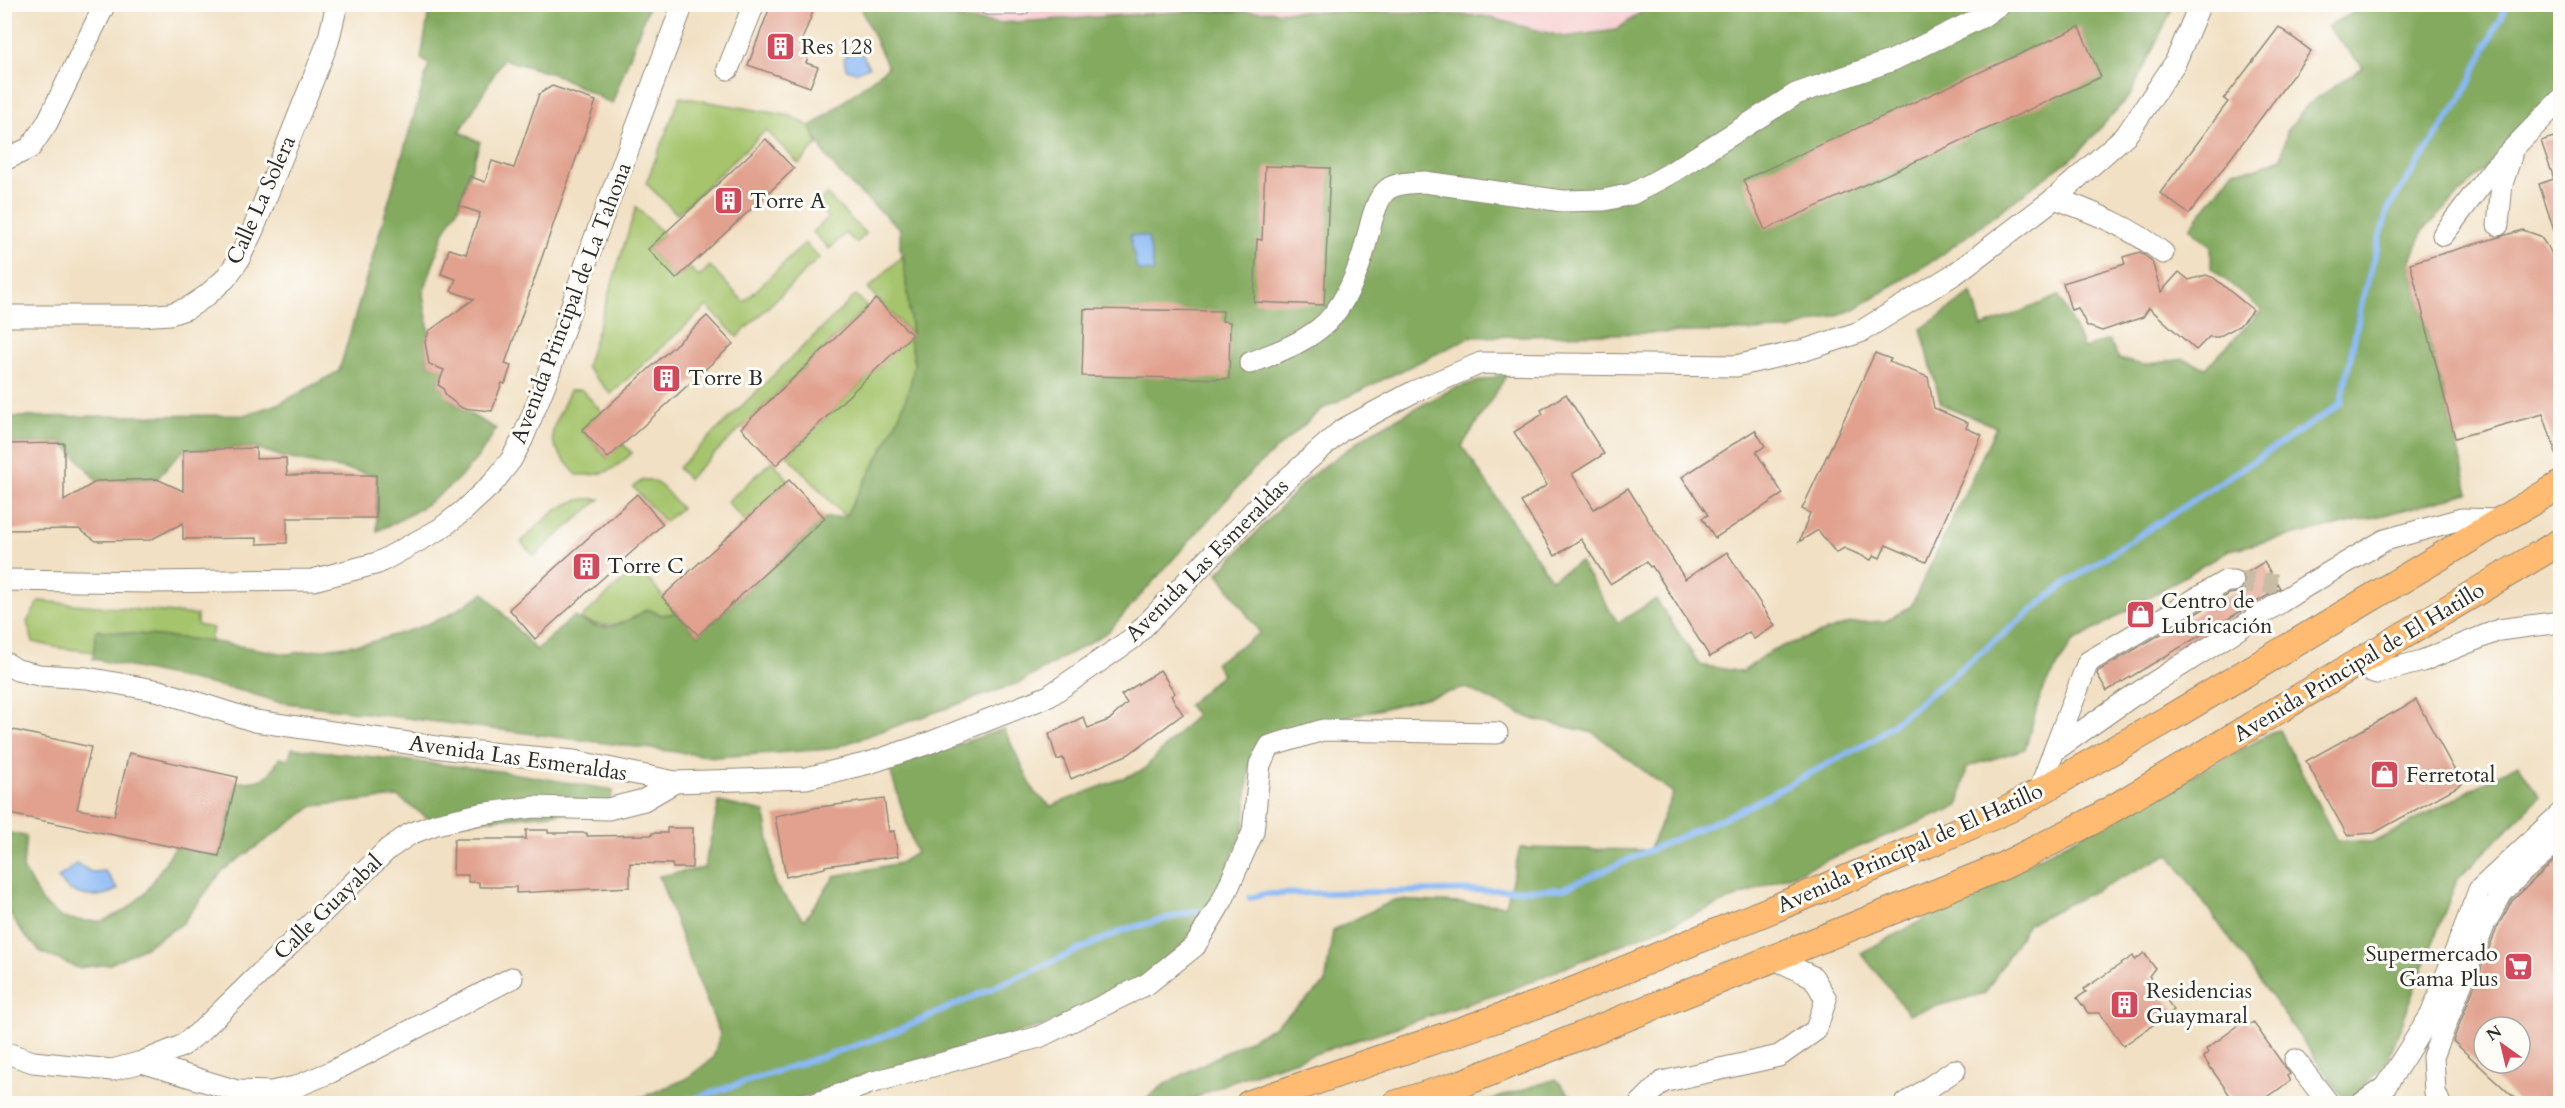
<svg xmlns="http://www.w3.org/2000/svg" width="2565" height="1108" viewBox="0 0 2565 1108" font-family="Cardo,serif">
<rect width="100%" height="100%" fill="#fdfcf7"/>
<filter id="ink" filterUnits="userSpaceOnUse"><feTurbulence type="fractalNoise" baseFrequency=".0167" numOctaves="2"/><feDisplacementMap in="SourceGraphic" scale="12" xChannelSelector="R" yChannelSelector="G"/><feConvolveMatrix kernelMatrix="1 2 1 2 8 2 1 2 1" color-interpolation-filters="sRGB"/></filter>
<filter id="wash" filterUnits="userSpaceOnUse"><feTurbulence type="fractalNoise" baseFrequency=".008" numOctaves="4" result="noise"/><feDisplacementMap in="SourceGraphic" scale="24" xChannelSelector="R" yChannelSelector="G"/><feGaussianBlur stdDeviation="1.35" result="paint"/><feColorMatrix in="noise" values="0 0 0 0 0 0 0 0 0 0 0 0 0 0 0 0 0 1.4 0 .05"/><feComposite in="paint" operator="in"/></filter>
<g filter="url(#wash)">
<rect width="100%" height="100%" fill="#f1e0c3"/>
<path fill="#f7cfd1" d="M923,5H1651L1616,30L1564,37L1483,16L1401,12L1192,11L1144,19L998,23L947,17Z"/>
<g fill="#a5c46c" stroke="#68784c" stroke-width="1.5">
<path d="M680,97L791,116L811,127L817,144L799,164L766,130L677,214L646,183Z"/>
<path d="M826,194L866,234L856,243L846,233L829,249L813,232L828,218L816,205Z"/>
<path d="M636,207L664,234L648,249L676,279L689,267L699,277L710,266L744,302L805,243L819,258L737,337L707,306L611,394L586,367Z"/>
<path d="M903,255L912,335L868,289Z"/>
<path d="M856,295L867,307L688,479L678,468Z"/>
<path d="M908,338C911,345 915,353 914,361C913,408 867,475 845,517L787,455Z"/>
<path d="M570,390H582L602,412L582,430L607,458L623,444L632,453C612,472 604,476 577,475C541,435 550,437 570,390Z"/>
<path d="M772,461L789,480L745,521L727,502Z"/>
<path d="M643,480C660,478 670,497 681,508L665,522L633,487Z"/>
<path d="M584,499H600L534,556L521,542C540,525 557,503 584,499Z"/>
<path d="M638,567L677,613L662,615L647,609C624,625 606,630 580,619Z"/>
<path d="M39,601L197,615V625L213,628L210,641L97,630L94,652L60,648L33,642L27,622Z"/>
</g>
<g fill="#84aa60" stroke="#586a46" stroke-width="1.5">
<path d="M430,5H649L612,104L559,76L503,59L460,132L480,142L459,206L444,232L423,294L429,331L425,342L429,364L444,370L438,385L443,388C451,408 479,418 496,429C470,478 426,510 377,531L376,475L286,458L256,448L183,450L157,479L97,481L64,443L5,444L4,417L244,415L281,403L339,371L429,64L421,59Z"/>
<path d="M859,5H923L947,17L998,23L1192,11L1401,12L1483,16L1564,37L1616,30L1651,5H2174L2131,94L2077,154L1936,259L1853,310L1789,330L1471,337L1322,409L1253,470L1108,632L1021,682L831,749L716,757L278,702L246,692L93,659L96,630L210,641L287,654L368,643L417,628L447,616L484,593L536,650L573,617C581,619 588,624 596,626C613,630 633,619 647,609L662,615L677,613L698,635L825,518L845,517C867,476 913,406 914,361C914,353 911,345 908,338L912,335L903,255L900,251V229C868,199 826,170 811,127L888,67Z"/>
<path d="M2367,5H2560V95L2423,230L2410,263L2469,493L2384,515L2229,550L2072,643L2041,693L2025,749L1967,767L1959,806L1510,990L1232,1081L1184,1103H1141L1165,1084L1272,1028L1325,984L1333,930L1394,900L1506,905L1520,848L1649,850L1673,793L1594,733L1532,719L1466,688L1264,738L1250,762L1244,830L1213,898L1185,942L1137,983L1046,1025L862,1076L788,1103L625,1104L686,1079L713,1058L720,1034L686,950L659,876L704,868L719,802L765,812L775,885L804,920L835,876L900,863L916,853L889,767L1004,729L1035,793L1051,806L1143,770L1196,715L1188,705L1222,674L1215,663L1260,633L1218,573L1308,478L1370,433L1452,389L1508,373L1462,446L1551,579L1580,562L1618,623L1656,599L1700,665L1742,672L1772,650L1850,623L1886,621L1911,606L1996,427L1941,404L1921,329L1972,293L1982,327L2059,296L2084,348L2109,340L2119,359L2143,365L2183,359L2206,368L2262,310L2211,268V246L2190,228L2234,170L2254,169L2281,158L2287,131L2307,105L2363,67L2327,27Z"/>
<path d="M2279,729L2337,841L2375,842L2518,764L2540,797L2457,880L2387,1062L2347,1103L2169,854L2028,924L1985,993L1909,1014L1861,953Z"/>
<path d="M292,748L500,771L613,790L608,809L436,824L398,797L314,806L222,871L182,924L145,947L110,964L78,968L41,952L23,934L5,906L4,832L26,836L23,868L41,901L62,918L84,921H103L126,910L146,892L175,847L219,856L236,782C259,782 268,782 279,758L289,759Z"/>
<path d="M1556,1079L1577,1103H1480Z"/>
</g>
<g fill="#8ab9f5" stroke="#5a7290" stroke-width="1.5">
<path d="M851,50L861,52L869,67L856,72L846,69L844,58Z"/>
<path d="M1130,235L1148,237L1154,272L1137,270Z"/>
<path d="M77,864L91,872L105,871L118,889C97,901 72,898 58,878Z"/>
</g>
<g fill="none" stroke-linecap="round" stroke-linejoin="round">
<g stroke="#8ab9f5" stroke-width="6">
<path d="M1250,898L1265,894L1562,889L1741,810L1873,740L2066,583L2341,404L2362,301L2388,209L2462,97L2507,4"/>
<path d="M678,1104L887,1035L1126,929L1196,911"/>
</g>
</g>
<g id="blocks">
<g fill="#e1a18e" fill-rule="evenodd">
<path d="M771,4H816L800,45L811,49L806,63L818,67L810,87L748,65Z"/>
<path d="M2079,27L2101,77L1765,230L1743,180Z"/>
<path d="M2279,27L2311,51L2189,214L2160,193L2228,102L2224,99Z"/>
<path d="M552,86L596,101L505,364L511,366L505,384L502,383L492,411L462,408L446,396L443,388L438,385L444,370L429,364L425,342L429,331L474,299L451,291L456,279L441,274L449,249L466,254L480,213L459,206L469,176L485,182L492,161L514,168L539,94Z"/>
<path d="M2560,135V240H2557L2539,184L2554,179L2541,141Z"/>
<path d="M766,139L794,169L676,279L648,249Z"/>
<path d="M1265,166L1330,168L1324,305L1254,302L1257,239L1262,240Z"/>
<path d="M2523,230L2540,236L2551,252L2560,287V456H2557L2543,414L2455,438L2410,263Z"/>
<path d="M2140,252L2152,261L2161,292L2179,272L2189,280L2206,275L2214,278L2253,310L2239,326L2218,337H2209L2196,350L2149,308L2143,317L2102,331L2087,326L2078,308L2071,310L2063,283L2125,264L2123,257Z"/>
<path d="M876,299L912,335L776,465L741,428Z"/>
<path d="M1084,309L1223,311L1222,321L1230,322L1229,379L1082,376Z"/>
<path d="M707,316L733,344L608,458L582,430Z"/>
<path d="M1875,353L1891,359L1889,362L1928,377L1934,408L1968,423L1966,428L1982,435L1926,562L1886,545L1880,558L1874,555L1871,560L1844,548L1836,553L1818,530L1799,542L1810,513L1802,509Z"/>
<path d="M1566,394L1604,454L1572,474L1594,509L1628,488L1685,579L1727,552L1775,626L1754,639L1749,632L1710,657L1652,566L1650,567L1646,562L1610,584L1581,539L1555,556L1521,502L1547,485L1514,432L1543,414L1541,410Z"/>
<path d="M1755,430L1765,446L1756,452L1783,494L1715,538L1702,518L1708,515L1682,477Z"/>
<path d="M64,443V501L97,481L157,479L183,491V450L256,448V459L286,458L287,475H376V518H287V543L257,544V538L183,539V523L150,540L96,541L79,529L4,530V444Z"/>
<path d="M789,480L825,518L698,635L662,597Z"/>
<path d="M637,494L663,524L535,639L509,609Z"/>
<path d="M2264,562L2280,588L2107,691L2097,674L2098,671L2229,594L2240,592L2246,582L2244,574Z"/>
<path d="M1160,670L1175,693L1171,696L1183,714L1129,754L1071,779L1063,758L1057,760L1049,734L1083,717L1088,728L1109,720L1127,703L1121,695Z"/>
<path d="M2416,700L2462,784L2374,833L2347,835L2306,761Z"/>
<path d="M4,728L91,747L77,809L114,816L129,753L237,777L219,856L4,813Z"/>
<path d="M884,799L889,832L894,831L898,856L825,866V868L786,877L775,816L819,807Z"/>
<path d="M667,828H693L692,868H673L672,864L630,863V887L516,893V887H479V882H468V875H453L454,839H526V830H548V833H587V836L652,835V833H667Z"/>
<path d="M2560,855V1104H2521L2453,1041L2497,928L2512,901ZM2484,1027H2520V1063H2484Z"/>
<path d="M2144,953L2155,968L2149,976L2174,1010L2123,1046L2100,1013H2088L2077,998L2086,992L2084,989L2103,976L2133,956L2135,960Z"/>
<path d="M2246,1020L2249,1025L2253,1022L2290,1074L2287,1076L2290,1081L2258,1104H2236L2203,1057L2208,1053L2206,1049Z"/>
</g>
</g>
</g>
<g filter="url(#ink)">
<use href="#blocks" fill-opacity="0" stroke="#8e8677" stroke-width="1.5"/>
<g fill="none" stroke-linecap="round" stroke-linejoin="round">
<path stroke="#c9bca5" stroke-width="21" stroke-dasharray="21 10" stroke-linecap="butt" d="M2233,581L2277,584"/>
<defs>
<g id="minor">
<path d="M988,4H1021"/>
<path d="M728,69L754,4"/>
<path d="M4,160L30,148L47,123L105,4"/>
<path d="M2055,198C2094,213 2131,227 2163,253"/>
<path d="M2498,225L2502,184L2511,156"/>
<path d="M2443,235L2493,169L2560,100"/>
<path d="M4,316H140L170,314L188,308L206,296L225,279L238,261L253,230L328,42L337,4"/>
<path d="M1250,363C1277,352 1305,343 1327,322C1343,305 1355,279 1362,257C1368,240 1373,199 1388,189C1398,182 1412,183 1424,182L1563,201L1604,200L1632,194L1669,174L1796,94L1893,60L1982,17L2000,4"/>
<path d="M4,580L152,582L313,580L378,563L440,529L463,511L493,483L511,460L522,440L545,384L593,243L683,4"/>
<path d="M4,662L17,670L39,675L87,678L160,691L255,721L457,750L574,761L675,782L806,778L869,763L929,743L1049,696L1133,638L1269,495L1342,430L1413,392L1481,363L1736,366L1805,350L1860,332L1956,273L2055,198L2127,134L2175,63L2200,4"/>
<path d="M2353,665L2377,673L2422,661L2499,630L2560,622"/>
<path d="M2054,751L2088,662L2226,581H2233"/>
<path d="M2038,793L2054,751L2128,699L2306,586L2385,540L2461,519L2501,520"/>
<path d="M4,1052L33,1062L112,1070L142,1062L182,1046L202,1030L388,849L410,834L436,824L480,814L534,807L608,809L644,800L675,782"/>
<path d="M2295,1060L2329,1104"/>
<path d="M142,1062L237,1091L271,1092L295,1087L331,1072L512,978"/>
<path d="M815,1104L870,1083L1039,1037L1147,984L1195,946L1223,899L1253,832L1260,764L1270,746L1323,730L1497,733"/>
<path d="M1640,1104L1662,1082L1779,1056L1816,1030L1826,999L1813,977L1775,959"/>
<path d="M1905,1104L1955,1070"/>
<path d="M2361,1104L2385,1087L2431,1015L2479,890L2560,814"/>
<path d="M2440,1104L2435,1092L2433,1057L2485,923L2502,893L2522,872L2560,839"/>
</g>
<g id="major">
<path d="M1249,1104L1556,998L1863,872L2009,809L2170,718L2560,485"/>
<path d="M1396,1104L1463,1083L2003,866L2092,821L2560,542"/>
</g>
</defs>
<use href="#minor" stroke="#8e8677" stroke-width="23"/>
<use href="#major" stroke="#8e8677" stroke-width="29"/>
<use href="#minor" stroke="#fff" stroke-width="21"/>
<use href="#major" stroke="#ffbb71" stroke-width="27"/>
</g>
</g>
<defs>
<symbol id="building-square" viewBox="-11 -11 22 22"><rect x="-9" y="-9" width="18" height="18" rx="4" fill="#d1495b" stroke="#fdfcf7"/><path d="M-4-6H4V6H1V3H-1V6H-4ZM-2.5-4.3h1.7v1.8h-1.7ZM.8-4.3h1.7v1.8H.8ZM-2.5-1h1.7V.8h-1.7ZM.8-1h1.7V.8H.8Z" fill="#fff"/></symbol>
<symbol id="shop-square" viewBox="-11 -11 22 22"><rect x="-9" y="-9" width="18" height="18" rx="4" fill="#d1495b" stroke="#fdfcf7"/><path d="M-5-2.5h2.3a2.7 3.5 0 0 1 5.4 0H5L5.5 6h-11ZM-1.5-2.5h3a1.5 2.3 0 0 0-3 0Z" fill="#fff"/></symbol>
<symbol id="supermarket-square" viewBox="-11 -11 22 22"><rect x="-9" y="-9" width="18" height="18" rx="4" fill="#d1495b" stroke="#fdfcf7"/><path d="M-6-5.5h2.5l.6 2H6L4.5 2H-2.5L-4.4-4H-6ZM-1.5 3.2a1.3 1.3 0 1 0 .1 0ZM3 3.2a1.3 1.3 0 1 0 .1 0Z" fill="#fff"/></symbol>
</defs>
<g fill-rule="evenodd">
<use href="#building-square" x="764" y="30" width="33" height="33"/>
<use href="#building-square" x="712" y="184" width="33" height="33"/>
<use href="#building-square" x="650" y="362" width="33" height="33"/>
<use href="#building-square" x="570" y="550" width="33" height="33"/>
<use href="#shop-square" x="2124" y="598" width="33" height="33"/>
<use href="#shop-square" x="2368" y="758" width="33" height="33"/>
<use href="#supermarket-square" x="2502" y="950" width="33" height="33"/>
<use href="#building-square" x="2108" y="988" width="33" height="33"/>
</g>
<g text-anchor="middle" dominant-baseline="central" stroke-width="6" stroke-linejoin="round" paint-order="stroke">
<g font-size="22" fill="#2b2b2b" stroke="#fdfcf7" text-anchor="start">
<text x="801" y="47">Res 128</text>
<text x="750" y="201">Torre A</text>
<text x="688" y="378">Torre B</text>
<text x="607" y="566">Torre C</text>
<text x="2161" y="601">Centro de<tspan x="2161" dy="25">Lubricación</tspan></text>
<text x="2406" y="775">Ferretotal</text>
<text x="2498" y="954" text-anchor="end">Supermercado<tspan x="2498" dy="25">Gama Plus</tspan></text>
<text x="2146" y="991">Residencias<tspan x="2146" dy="25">Guaymaral</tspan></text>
</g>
<g font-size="22" fill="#2b2b2b" stroke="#fdfcf7">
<text transform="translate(261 200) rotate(-66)">Calle La Solera</text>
<text transform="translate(571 303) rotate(-69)">Avenida Principal de La Tahona</text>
<text transform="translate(1207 560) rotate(-45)">Avenida Las Esmeraldas</text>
<text transform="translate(2359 662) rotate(-31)">Avenida Principal de El Hatillo</text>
<text transform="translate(518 758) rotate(8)">Avenida Las Esmeraldas</text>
<text transform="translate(1910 848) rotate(-24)">Avenida Principal de El Hatillo</text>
<text transform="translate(328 907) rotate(-44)">Calle Guayabal</text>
</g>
</g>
<rect width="2565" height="1108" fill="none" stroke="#fdfcf7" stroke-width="24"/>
<g transform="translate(2502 1045) rotate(326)"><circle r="28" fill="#fdfcf7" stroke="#a9a8a5" stroke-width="1.5"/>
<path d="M0-4.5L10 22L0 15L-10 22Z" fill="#d1495b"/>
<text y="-9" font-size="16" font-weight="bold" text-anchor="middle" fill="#2b2b2b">N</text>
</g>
</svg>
